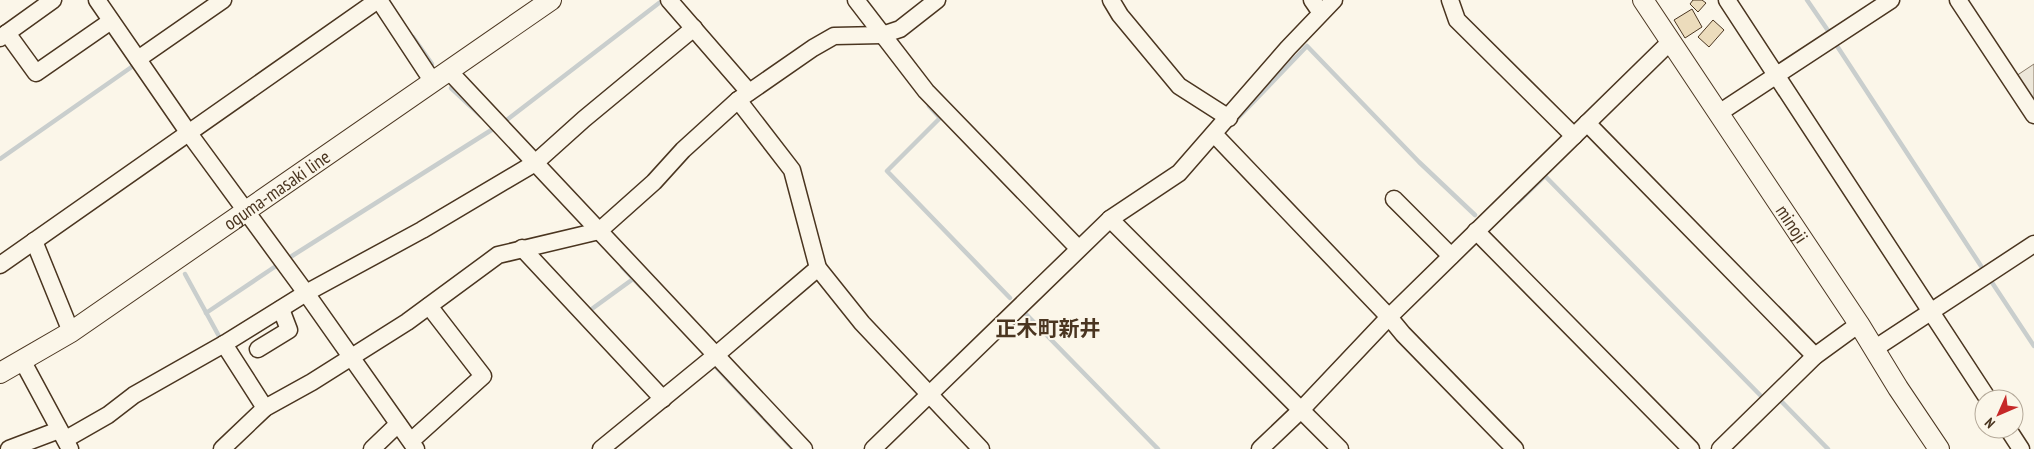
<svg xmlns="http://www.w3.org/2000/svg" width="2034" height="449" viewBox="0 0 2034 449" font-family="'PT Sans Narrow','Noto Sans JP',sans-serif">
<rect width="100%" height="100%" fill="#fbf6e9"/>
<path fill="#ede7d9" stroke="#887966" d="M2034,64V104L2016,76Z"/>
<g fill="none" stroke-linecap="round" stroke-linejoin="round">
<g stroke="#c9cecd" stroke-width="4.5">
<path d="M1807,0L1829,32"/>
<path d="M413,37L432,64"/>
<path d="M1837,46L1981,266"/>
<path d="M451,88L481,116"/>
<path d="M929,106L940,118L887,171L1010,298"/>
<path d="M508,119L659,3"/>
<path d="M1236,120L1307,46L1419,162L1475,215"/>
<path d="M0,159L133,66L135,68"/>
<path d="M1518,202L1545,176L1761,396"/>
<path d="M292,256L493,129"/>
<path d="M622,267L642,288"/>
<path d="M185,274L220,338"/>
<path d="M1991,281L2034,346"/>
<path d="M589,311L633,279"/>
<path d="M1024,312L1158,449"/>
<path d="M206,313L276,266"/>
<path d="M715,366L793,449"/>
<path d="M1782,402L1828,449"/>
</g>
</g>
<g fill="#ecdcbc" stroke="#4a3520">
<path d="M1693,0H1702L1706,3L1698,12L1690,4Z"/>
<path d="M1692,9L1702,27L1685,38L1674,20Z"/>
<path d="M1713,20L1724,30L1709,47L1698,37Z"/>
</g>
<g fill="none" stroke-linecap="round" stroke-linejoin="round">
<defs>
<g id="minor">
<path d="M97,0L188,132L306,293L416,449"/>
<path d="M379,0L433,82"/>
<path d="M669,0L749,92"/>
<path d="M856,0L926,91L1078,248"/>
<path d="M1111,0L1120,15L1179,86L1229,118"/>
<path d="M1312,0L1321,13"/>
<path d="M1450,0L1457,20L1574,136"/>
<path d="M1727,0L1988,399"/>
<path d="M1958,0L2034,115"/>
<path d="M7,33L36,73L111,21"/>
<path d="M0,38L53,0"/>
<path d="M138,59L223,0"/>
<path d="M449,71L804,449"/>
<path d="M738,100L792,170L818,268L862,323L981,449"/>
<path d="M1719,113L1891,0"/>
<path d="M1587,123L1815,356"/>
<path d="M1214,134L1389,317L1403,334L1515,449"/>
<path d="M1394,199L1451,256"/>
<path d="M1110,219L1340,449"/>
<path d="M1476,231L1691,449"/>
<path d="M34,241L71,332"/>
<path d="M522,248L663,399"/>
<path d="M0,265L378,0"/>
<path d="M224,344L265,408"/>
<path d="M258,349L289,330L281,309"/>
<path d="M1874,349L2034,244"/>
<path d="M22,360L70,449"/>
<path d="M2008,429L2021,449"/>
<path d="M66,439L108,415L134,395L224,344L306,293L422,230L535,163L584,119L694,28"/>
<path d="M411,441L483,376L429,306"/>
<path d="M9,449L59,430"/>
<path d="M222,449L265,408L312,382L407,322L498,255L599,231L654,182L683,150L738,100L813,48L834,36L882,35L900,29L937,0"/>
<path d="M372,449L398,424"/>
<path d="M601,449L716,355L818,268"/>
<path d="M873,449L1110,219L1179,173L1288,48L1334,0"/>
<path d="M1260,449L1302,409L1389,317L1671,41"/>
<path d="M1720,449L1815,356L1859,324"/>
</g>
<g id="major">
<path id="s1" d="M1643,0L1859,324L1898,388L1939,449"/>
<path id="s2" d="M0,373L71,332L551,0"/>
</g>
</defs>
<use href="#minor" stroke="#4a3520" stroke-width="19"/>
<use href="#major" stroke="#4a3520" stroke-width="22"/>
<use href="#minor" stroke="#fbf6e9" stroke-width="16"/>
<use href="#major" stroke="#fbf6e9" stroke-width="20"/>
</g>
<g text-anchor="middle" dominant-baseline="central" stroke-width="4" stroke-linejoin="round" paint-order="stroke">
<g font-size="19" fill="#4a3520" stroke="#fbf6e9">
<text stroke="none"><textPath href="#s2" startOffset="332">oguma-masaki line</textPath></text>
<text stroke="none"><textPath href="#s1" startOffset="269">minoji</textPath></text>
</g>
<g font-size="21" font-weight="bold" fill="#4a3520" stroke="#fbf6e9">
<text x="1048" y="328">正木町新井</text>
</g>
</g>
<g transform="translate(1999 414) rotate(225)"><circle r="24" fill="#fbf6e9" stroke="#b4a999"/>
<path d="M0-4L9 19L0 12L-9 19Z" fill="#c62828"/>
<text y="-8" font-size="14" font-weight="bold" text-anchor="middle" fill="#4a3520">N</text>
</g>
</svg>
